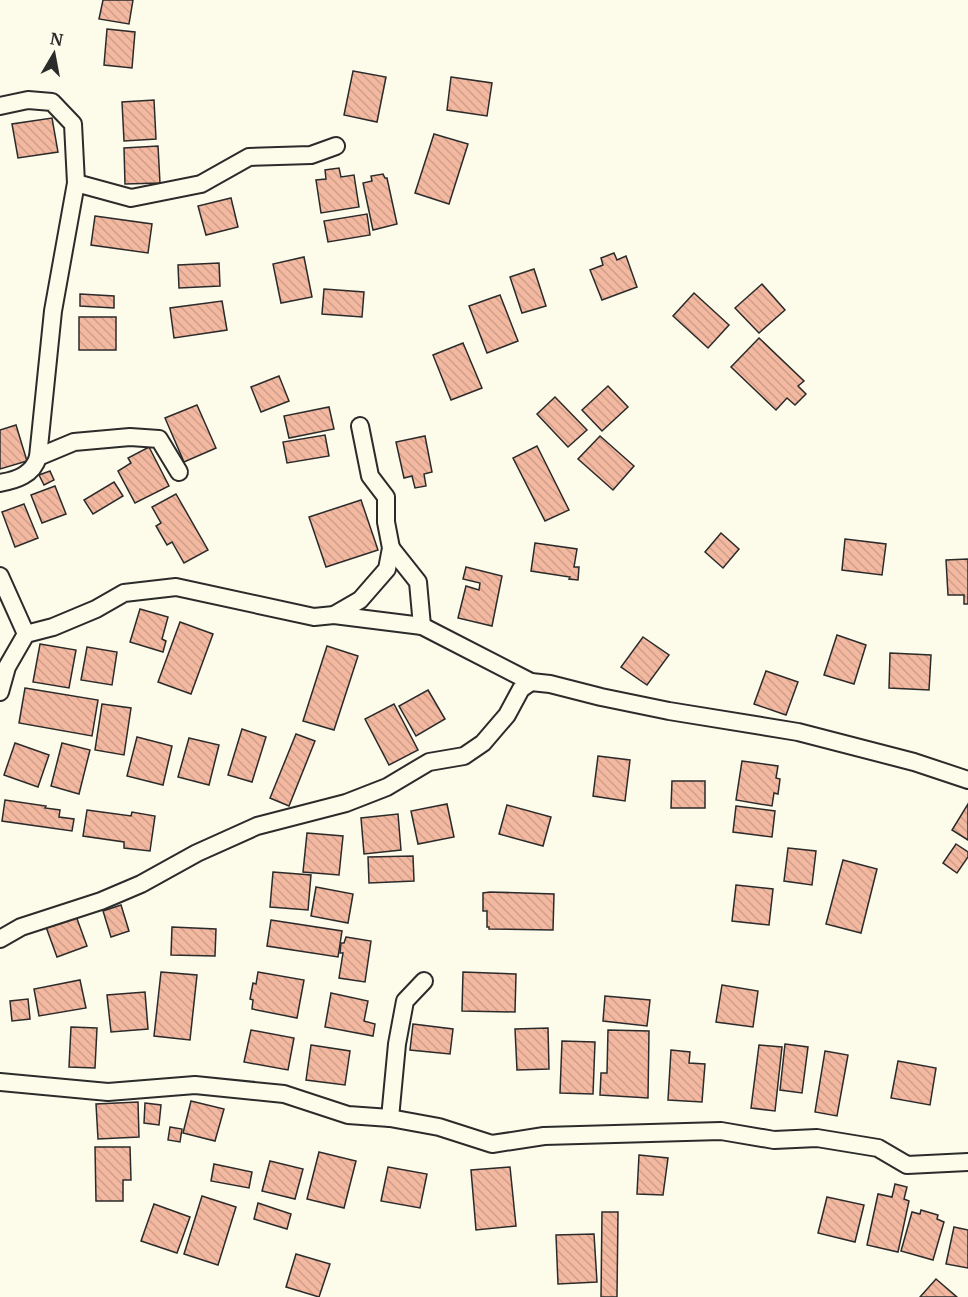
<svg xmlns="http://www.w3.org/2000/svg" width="968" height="1297" viewBox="0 0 968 1297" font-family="Merriweather,serif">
<defs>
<pattern id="building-back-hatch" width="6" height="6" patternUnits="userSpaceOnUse" patternTransform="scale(1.5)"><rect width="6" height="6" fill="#f2b8a0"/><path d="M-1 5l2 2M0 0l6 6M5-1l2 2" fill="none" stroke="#d09e8a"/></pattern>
</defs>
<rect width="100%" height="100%" fill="#fdfbea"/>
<g fill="url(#building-back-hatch)" stroke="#2b2b2b" stroke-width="1.5">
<path d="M103,0H133L129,24L99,19Z"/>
<path d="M107,29L135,32L132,68L104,65Z"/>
<path d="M353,71L386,77L377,122L344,115Z"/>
<path d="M451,77L492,83L487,116L447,110Z"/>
<path d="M154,100L156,139L124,141L122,102Z"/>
<path d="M52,118L58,152L18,158L12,124Z"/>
<path d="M434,134L468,144L449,204L415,193Z"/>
<path d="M158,146L160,183L125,184L124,148Z"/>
<path d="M339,168L341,177L354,175L359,207L321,213L316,180L326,179L325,170Z"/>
<path d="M383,174L385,178H387L397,224L373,230L363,183L372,181L371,176Z"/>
<path d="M231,198L238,227L206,235L198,206Z"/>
<path d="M367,214L370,235L328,242L324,221Z"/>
<path d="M95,216L152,224L148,253L91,245Z"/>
<path d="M614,253L617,260L626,256L637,287L602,300L590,270L603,265L601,258Z"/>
<path d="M304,257L312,297L281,303L273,264Z"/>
<path d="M219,263L220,286L179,288L178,265Z"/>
<path d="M534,269L546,306L522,313L510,277Z"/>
<path d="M762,284L785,310L759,333L735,308Z"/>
<path d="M324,289L364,292L362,317L322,314Z"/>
<path d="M694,293L729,325L708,348L673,316Z"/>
<path d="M80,294L114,296V308L80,306Z"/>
<path d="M500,295L518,341L487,353L469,306Z"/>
<path d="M222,301L227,330L174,338L170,308Z"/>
<rect x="79" y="317" width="37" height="33"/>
<path d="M759,338L804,381L798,386L806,394L795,405L787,398L776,410L731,367Z"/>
<path d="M463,343L482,388L451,400L433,355Z"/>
<path d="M279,376L289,401L261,412L251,387Z"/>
<path d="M608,386L628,407L602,431L582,410Z"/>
<path d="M555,397L587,430L568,447L537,414Z"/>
<path d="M197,405L216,448L184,462L165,418Z"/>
<path d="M329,407L334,429L289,438L284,416Z"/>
<path d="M16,425L27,461L0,469V430Z"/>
<path d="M325,435L329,456L287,463L283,442Z"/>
<path d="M425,436L432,472L424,474L426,486L415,488L412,476L404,478L396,442Z"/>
<path d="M600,436L634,466L613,490L578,459Z"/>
<path d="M537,446L569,510L545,521L513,458Z"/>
<path d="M149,447L169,486L135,503L118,471L131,463L128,458Z"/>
<path d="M50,471L54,480L44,485L39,475Z"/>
<path d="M114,482L123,496L93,514L84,500Z"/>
<path d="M55,486L66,514L42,523L31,495Z"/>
<path d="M176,494L208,550L184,563L172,542L167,545L156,526L161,523L152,507Z"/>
<path d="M361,500L378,550L326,567L309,517Z"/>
<path d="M24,504L38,538L15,547L2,512Z"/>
<path d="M721,533L739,549L723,568L705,552Z"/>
<path d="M845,539L886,544L882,575L842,570Z"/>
<path d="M535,543L577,549L574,567H579L578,580L569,579L570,577L531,571Z"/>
<path d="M968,559V604H964V595H948L946,560Z"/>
<path d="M466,567L502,576L492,626L458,618L466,586L479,590L480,583L463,579Z"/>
<path d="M140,609L168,617L162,639L166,641L163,652L130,642Z"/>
<path d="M180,622L213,634L191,694L158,682Z"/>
<path d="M837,635L866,645L854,684L824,675Z"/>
<path d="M643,637L669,655L647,685L621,667Z"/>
<path d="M40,644L76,650L69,688L33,682Z"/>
<path d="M327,646L358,656L334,730L303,721Z"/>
<path d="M87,647L117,652L112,685L81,680Z"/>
<path d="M890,653L931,655L929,690L889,688Z"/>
<path d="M766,671L798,682L786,715L754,704Z"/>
<path d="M25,688L98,700L92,736L19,723Z"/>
<path d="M428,690L445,719L416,736L399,706Z"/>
<path d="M102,704L131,708L124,755L95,750Z"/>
<path d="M394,704L418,750L389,765L365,719Z"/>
<path d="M242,729L266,737L252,782L228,775Z"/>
<path d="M296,734L315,741L289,806L270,798Z"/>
<path d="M137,737L172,746L163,785L127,776Z"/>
<path d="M189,738L219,745L209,785L178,777Z"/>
<path d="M15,743L49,755L38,787L4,775Z"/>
<path d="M62,743L90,750L79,794L51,786Z"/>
<path d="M598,756L630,760L625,801L593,796Z"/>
<path d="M742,761L778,766L776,778L780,779L778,794L774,793L772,806L736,800Z"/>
<path d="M672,781H705V808H671Z"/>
<path d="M5,800L46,806L45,808L60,810L59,817L74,819L72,831L2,821Z"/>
<path d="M447,804L454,837L418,844L411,811Z"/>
<path d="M968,804V840L952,830Z"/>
<path d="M507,805L551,817L543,846L499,834Z"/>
<path d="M736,806L775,811L772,837L733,832Z"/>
<path d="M87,810L131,816L132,812L155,816L150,851L124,848V842L83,836Z"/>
<path d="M398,814L401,850L364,854L361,818Z"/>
<path d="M307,833L343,836L339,875L303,872Z"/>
<path d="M956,844L968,852V857L957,873L943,863Z"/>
<path d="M788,848L816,851L812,885L784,881Z"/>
<path d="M413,856L414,881L369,883L368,857Z"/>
<path d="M843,860L877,869L861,933L826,924Z"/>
<path d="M273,872L311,875L308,910L270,907Z"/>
<path d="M736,885L773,889L769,925L732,921Z"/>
<path d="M316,887L353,894L348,923L311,916Z"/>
<path d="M490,892L554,894L553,930L489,929V927H487V911H483V893Z"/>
<path d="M121,905L129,931L111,937L103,911Z"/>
<path d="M76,916L87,946L57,957L46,927Z"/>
<path d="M271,920L342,931L338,957L267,946Z"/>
<path d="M172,927L216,929L215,956L171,955Z"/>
<path d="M346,937L371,941L365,982L339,978L343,953H340L341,943H344Z"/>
<path d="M161,972L197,975L190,1040L154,1036Z"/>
<path d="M258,972L304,980L297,1018L252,1009L253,1000L250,999L253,983L256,984Z"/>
<path d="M463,972L516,974L515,1012L462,1011Z"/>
<path d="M80,980L86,1008L39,1016L34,989Z"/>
<path d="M722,985L758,991L753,1027L716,1022Z"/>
<path d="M145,992L148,1029L111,1032L107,995Z"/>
<path d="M331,993L368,1001L364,1021L375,1024L373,1036L325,1027Z"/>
<path d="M605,996L650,1000L647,1026L603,1021Z"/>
<path d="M28,999L30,1019L12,1021L10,1001Z"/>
<path d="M413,1024L453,1029L450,1054L410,1050Z"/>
<path d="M71,1027L97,1028L95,1068L69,1067Z"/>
<path d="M548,1028L549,1069L517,1070L515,1029Z"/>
<path d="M251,1030L294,1038L288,1070L244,1062Z"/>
<path d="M608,1030L649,1031L648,1098L600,1095L601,1073H607Z"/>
<path d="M562,1041L595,1042L593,1094L560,1093Z"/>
<path d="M785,1044L808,1047L802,1093L780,1090Z"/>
<path d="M311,1045L350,1051L345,1085L306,1080Z"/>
<path d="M759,1045L782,1047L775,1111L751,1108Z"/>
<path d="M671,1050L690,1052L689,1063L705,1064L702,1102L668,1100Z"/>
<path d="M825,1051L848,1055L837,1116L815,1112Z"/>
<path d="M898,1061L936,1068L930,1105L891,1098Z"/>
<path d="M191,1101L224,1109L215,1141L183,1133Z"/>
<path d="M138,1102L139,1137L98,1139L96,1104Z"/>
<path d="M145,1103L161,1105L159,1125L144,1123Z"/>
<path d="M170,1127L182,1129L180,1142L168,1140Z"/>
<path d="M95,1147H130L131,1180H123V1201H96Z"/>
<path d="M319,1152L356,1161L344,1208L307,1199Z"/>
<path d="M639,1155L668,1158L663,1195L637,1194Z"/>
<path d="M270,1161L303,1169L295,1199L262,1191Z"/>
<path d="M214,1164L252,1172L249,1188L211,1181Z"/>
<path d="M388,1167L427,1174L420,1208L381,1201Z"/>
<path d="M510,1167L516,1226L476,1230L471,1170Z"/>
<path d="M895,1184L907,1187L904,1199L909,1201L898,1252L867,1245L878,1194L892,1197Z"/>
<path d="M202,1196L236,1207L218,1265L184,1254Z"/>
<path d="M827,1197L864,1205L855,1242L818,1233Z"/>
<path d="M258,1203L291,1214L287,1229L254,1219Z"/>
<path d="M154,1204L190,1217L177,1253L141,1241Z"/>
<path d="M921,1210L938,1215L937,1219L944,1222L933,1260L901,1251L912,1212L920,1214Z"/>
<path d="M602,1212H618L617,1297H601Z"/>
<path d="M954,1227L968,1230V1268L946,1264Z"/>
<path d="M594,1234L597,1282L558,1284L556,1235Z"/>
<path d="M296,1254L330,1264L319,1297L286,1287Z"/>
<path d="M936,1279L957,1297H920Z"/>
</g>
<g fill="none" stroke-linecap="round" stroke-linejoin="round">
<defs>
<g id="minor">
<path d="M0,106L28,100L52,102L73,124L76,183L53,311L38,457C33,475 16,480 0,483"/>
<path d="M76,183L131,198L201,184L249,157L311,155L336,146"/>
<path d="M38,457L74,442L130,437L159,439L179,472"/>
<path d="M391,548L418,582L422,626"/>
<path d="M0,576L26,634"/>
<path d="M334,615L422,626L531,682L550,684L601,697L669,711L798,732L914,762L968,780"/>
<path d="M0,692L7,667L26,634L53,627L96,609L124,593L176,587L314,617L334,615L360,600L387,569L391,548L386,522V497L370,476L360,426"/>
<path d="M0,939L21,927L101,901L141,884L197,853L257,826L346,803L387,787L429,762L464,756L483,743L507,715L521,689L531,682"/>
<path d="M0,1082L108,1092L195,1085L284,1094L348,1115L390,1118L439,1127L492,1144L544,1136L721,1131L774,1140L817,1138L878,1148L907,1165L968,1162"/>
<path d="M390,1118L397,1044L405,1001L424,981"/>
</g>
</defs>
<use href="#minor" stroke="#2b2b2b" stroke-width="20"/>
<use href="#minor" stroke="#fdfbea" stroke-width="16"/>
</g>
<g transform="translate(54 54) rotate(10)" stroke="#fdfbea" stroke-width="4.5" paint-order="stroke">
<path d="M0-4.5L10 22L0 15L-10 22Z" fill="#2b2b2b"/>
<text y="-9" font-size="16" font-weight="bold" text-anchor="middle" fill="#2b2b2b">N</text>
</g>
</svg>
